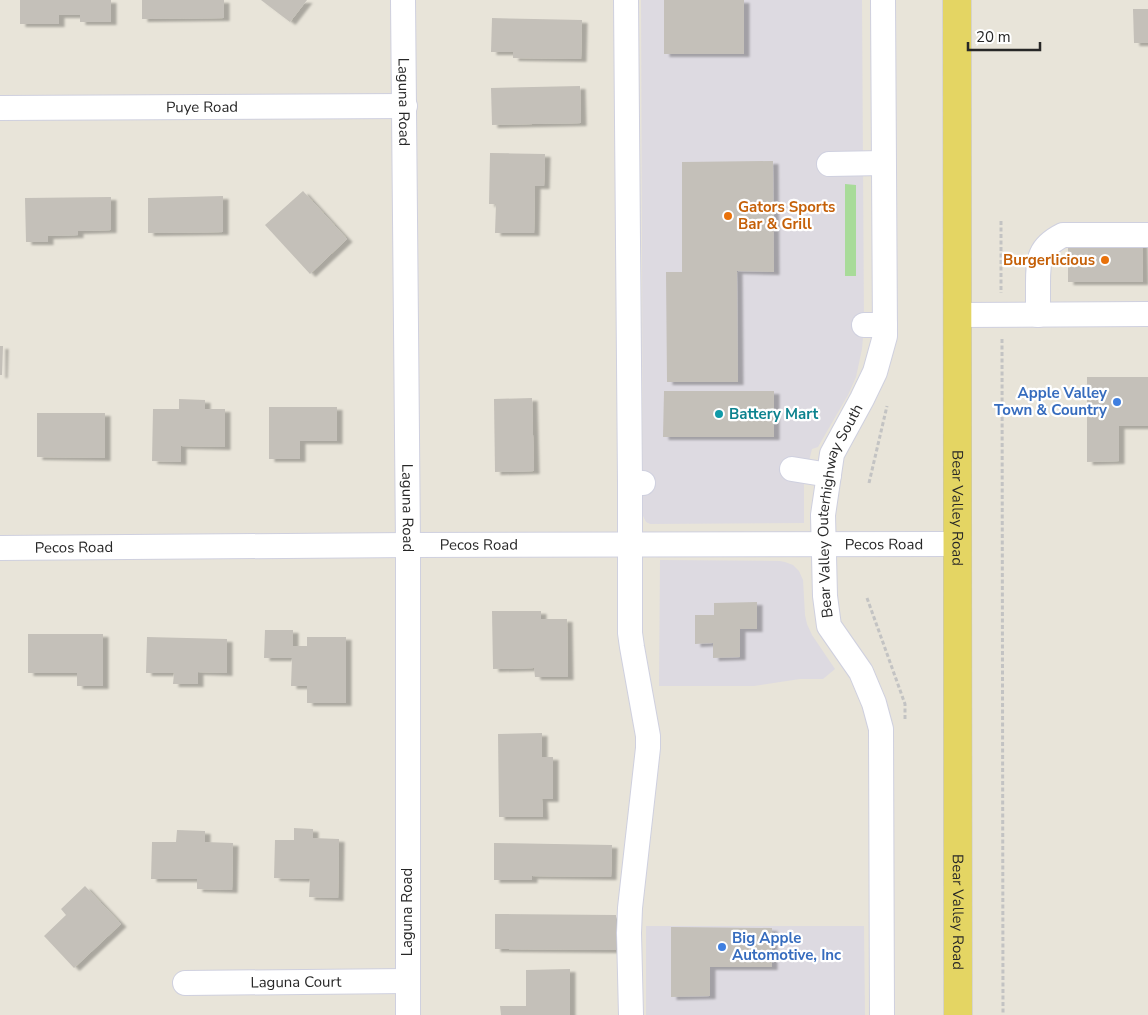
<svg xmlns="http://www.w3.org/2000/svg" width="1148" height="1015" viewBox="0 0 1148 1015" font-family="'Nunito Sans',sans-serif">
<defs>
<filter id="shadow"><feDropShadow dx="5.5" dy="3" stdDeviation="1" flood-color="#0004"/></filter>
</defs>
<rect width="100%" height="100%" fill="#e8e4d9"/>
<g fill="#dddae1">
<path d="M641,0H862L864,325L862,349L856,377L848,395L818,447L812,449L804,481V523L650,524L646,522L643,516Z"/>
<path d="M660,560L780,561L785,562L793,565L799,571L803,580L805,615L807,624L812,635L835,669L823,679H800L754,686H659Z"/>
<path d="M646,926H864L865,1015H646Z"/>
</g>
<path fill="#a8db99" d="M845,184L856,185V276H845Z"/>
<g fill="#c4c0b9" filter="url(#shadow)">
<path d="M20,0H111V22H80V15H59V24H20Z"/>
<path d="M142,0H224V18L142,19Z"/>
<path d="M261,0H307L290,22Z"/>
<rect x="664" y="0" width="80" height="54"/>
<path d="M1133,9H1148V43H1134Z"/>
<path d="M492,18L582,20L581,59L513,58V52H491Z"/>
<path d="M580,86L581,123L492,125L491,88Z"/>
<path d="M490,153L545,154L544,186H535L534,233H495L496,204H489Z"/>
<path d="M773,161L774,272L737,271L738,382H667L666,272H682V162Z"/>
<path d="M303,191L347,239L310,274L265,225Z"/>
<path d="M223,196V232L148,233V198Z"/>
<path d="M111,197V230L78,231V235L48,236V242H26L25,198Z"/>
<path d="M1068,238L1142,239L1143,282H1068Z"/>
<path d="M0,346H3L2,375H0Z"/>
<path d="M1087,377H1148V426H1119V461L1087,462Z"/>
<path d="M664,391H774V437H663Z"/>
<path d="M532,398L534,471L495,472L494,399Z"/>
<path d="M179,399L205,400V409H225V447L181,446V462L152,461L153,409H179Z"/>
<path d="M269,407H337V441H300V459H269Z"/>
<path d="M37,413H105V458L37,457Z"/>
<path d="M757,602V629H740V657L713,658V643L695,644V615H714V603Z"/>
<path d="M492,611H541V619H567L568,677H535L534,668L493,669Z"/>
<path d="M265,630H293V646H307V637H346V703H307V686H291L292,658H264Z"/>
<path d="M28,634H103V686H77V673H28Z"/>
<path d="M147,637L227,639V673L198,672V684H173L174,673H146Z"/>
<path d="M542,733V757H553V799H542L543,817H499L498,734Z"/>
<path d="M294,828L313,829V838L339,839L338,898L309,897L310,879L274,878L275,840H294Z"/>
<path d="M177,830L205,831V842L233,843L232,890L197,889V879H151L152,842H176Z"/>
<path d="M494,843L612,845L611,877L532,876V880H494Z"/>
<path d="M85,886L121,924L74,968L44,936L66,915L61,909Z"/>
<path d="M495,914L616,915V950L495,949Z"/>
<path d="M671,927L772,928V967H710V996L671,997Z"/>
<path d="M570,969V1015H501L500,1006H526V970Z"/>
</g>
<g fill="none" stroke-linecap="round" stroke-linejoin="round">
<defs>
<g id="minor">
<path id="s1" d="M403,0L408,545V1015"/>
<path d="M626,0L630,483"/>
<path id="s2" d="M0,108L405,106"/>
<path d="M829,164L883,163"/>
<path d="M957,315L1148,314"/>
<path d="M1038,315C1038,304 1038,294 1038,283C1038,259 1039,247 1063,235H1148"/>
<path d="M864,325H885"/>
<path d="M792,469L829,475"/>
<path id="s3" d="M0,548C136,547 272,545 409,545C591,544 774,545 957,544"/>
<path id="s4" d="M185,983L407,981"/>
<path d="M631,1015L629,933L630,908L648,748V736L632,647L630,633V483H643"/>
<path id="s5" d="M882,1015L881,729L874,703L861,672L829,626L825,596L823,515L832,454L862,399L875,372L885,336L883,0"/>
</g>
<g id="major">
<path id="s6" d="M957,0L958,1015"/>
</g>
</defs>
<use href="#minor" stroke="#cfd0df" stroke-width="26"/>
<use href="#major" stroke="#c3c3c3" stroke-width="29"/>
<g stroke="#c3c3c3" stroke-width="3" stroke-dasharray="4 2.5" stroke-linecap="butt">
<path d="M1001,221V293"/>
<path d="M1002,339L1003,1015"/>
<path d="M869,483L887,406"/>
<path d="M867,598L905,704V719"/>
</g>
<use href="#minor" stroke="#fff" stroke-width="24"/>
<use href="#major" stroke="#e4d563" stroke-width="28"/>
</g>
<g fill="#e8710a" stroke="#fff" stroke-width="2">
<circle cx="728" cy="216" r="5"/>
<circle cx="1105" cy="260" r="5"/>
</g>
<g fill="#3f7fe0" stroke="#fff" stroke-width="2">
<circle cx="1117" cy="402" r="5"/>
<circle cx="722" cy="947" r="5"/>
</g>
<circle fill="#0f9aa8" stroke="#fff" stroke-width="2" cx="719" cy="414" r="5"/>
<g text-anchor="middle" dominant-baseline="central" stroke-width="4.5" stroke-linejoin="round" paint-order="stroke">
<g font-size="15" fill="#272727" stroke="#fff">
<text stroke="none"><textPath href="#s1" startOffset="102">Laguna Road</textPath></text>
<text stroke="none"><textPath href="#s2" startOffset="202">Puye Road</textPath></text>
<text stroke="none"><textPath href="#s1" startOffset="508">Laguna Road</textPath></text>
<text stroke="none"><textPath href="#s6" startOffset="508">Bear Valley Road</textPath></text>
<text stroke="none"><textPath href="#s5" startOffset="521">Bear Valley Outerhighway South</textPath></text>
<text stroke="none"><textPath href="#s3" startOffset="479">Pecos Road</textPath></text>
<text stroke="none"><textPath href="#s3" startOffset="884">Pecos Road</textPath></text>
<text stroke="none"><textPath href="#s3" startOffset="74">Pecos Road</textPath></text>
<text transform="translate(407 912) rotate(-90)">Laguna Road</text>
<text stroke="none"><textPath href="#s6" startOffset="912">Bear Valley Road</textPath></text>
<text stroke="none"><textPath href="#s4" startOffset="111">Laguna Court</textPath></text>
</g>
<g font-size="15" font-weight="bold" fill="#c56008" stroke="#fff" text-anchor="start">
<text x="738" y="207">Gators Sports<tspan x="738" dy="17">Bar &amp; Grill</tspan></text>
<text x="1095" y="260" text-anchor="end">Burgerlicious</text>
</g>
<g font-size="15" font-weight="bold" fill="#366cbe" stroke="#fff" text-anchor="end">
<text x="1107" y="393">Apple Valley<tspan x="1107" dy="17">Town &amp; Country</tspan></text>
<text x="732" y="938" text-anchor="start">Big Apple<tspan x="732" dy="17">Automotive, Inc</tspan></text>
</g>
<g font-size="15" font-weight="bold" fill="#0d838f" stroke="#fff" text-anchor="start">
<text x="729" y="414">Battery Mart</text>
</g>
</g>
<path d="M968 42v8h72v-8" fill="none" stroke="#272727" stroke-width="2.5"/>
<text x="976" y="42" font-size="15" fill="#272727" stroke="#ffffff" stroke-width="4" paint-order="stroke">20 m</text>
</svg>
